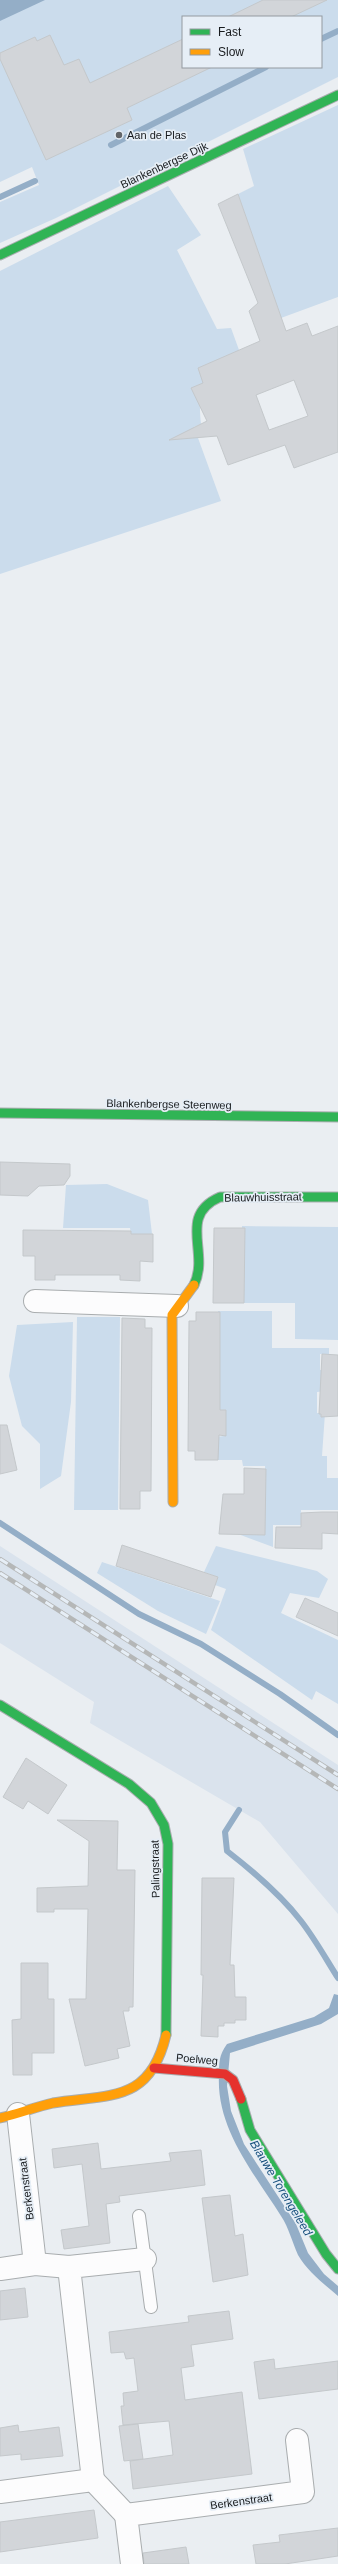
<svg xmlns="http://www.w3.org/2000/svg" width="338" height="2564" viewBox="0 0 338 2564" font-family="Arial,sans-serif">
<rect width="100%" height="100%" fill="#eaeef2"/>
<path fill="#dae3ed" d="M0,1546L338,1765V1914L260,1822L90,1723L94,1702L0,1643Z"/>
<g fill="#cbdcec" fill-rule="evenodd">
<path d="M0,0H338V77L56,218L0,243V202L39,185L32,167L0,182ZM183,17H321V67H183Z"/>
<path d="M338,105V297L281,318L238,194L254,186L243,149Z"/>
<path d="M168,186L201,235L177,250L217,329L231,328L239,350C209,378 196,379 201,424L194,427L221,501L0,574V271Z"/>
<path d="M107,1184L148,1200L152,1234H131L130,1228H63L66,1185Z"/>
<path d="M242,1226L338,1227V1340L295,1339V1303H241Z"/>
<path d="M218,1311H272V1348H329V1354H320V1370H326V1391L317,1392V1413H325L322,1456H327V1478H338V1510H301V1525H273V1547L238,1534L264,1515L265,1466H243L242,1460H216V1437L224,1436V1411L218,1410Z"/>
<path d="M77,1317H120L118,1510H74Z"/>
<path d="M73,1322L71,1402L61,1476L40,1489V1444L22,1426L9,1376L17,1325Z"/>
<path d="M216,1546L317,1571L328,1579L319,1598L290,1593L281,1613L338,1640V1704L316,1691L312,1700L211,1630L226,1589L215,1585L218,1577L204,1572Z"/>
<path d="M102,1562L220,1601L206,1634L158,1611L97,1573Z"/>
</g>
<g fill="#94aec7">
<path d="M0,0H45L0,21Z"/>
<path d="M334,1994L338,1995V2014L321,2024L230,2053L227,2086L231,2111L244,2144L296,2224L308,2253L324,2274L338,2286V2296C324,2284 307,2271 298,2255C292,2242 289,2228 281,2216C254,2173 216,2129 219,2075C219,2062 219,2055 227,2044L314,2017L329,2008Z"/>
</g>
<g fill="none" stroke-linecap="round" stroke-linejoin="round">
<g stroke="#94aec7" stroke-width="6">
<path d="M321,39L338,31"/>
<path d="M111,145L266,67"/>
<path d="M0,197L35,181"/>
<path d="M0,1523L139,1614L201,1644L280,1694L338,1735"/>
<path d="M239,1810L225,1832L227,1851C254,1872 280,1894 301,1921C315,1939 326,1959 338,1978"/>
</g>
</g>
<g fill="#d2d5d9" stroke="#c4c8cb" fill-rule="evenodd">
<path d="M263,0H327L291,17H228Z"/>
<path d="M50,35L64,65L79,59L90,83L183,39V67H212L127,108L132,120L46,160L0,59V53L35,37L37,41Z"/>
<path d="M238,194L286,331L307,323L312,336L338,326V452L294,468L285,445L228,465L217,436L169,440L207,421L191,388L203,383L198,368L260,341L249,311L258,303L218,204ZM294,380L308,416L269,430L256,395Z"/>
<path d="M0,1162L70,1164V1176L64,1185L39,1186L28,1196L0,1195Z"/>
<path d="M214,1228H245L244,1303H213Z"/>
<path d="M23,1230L131,1231V1234H153V1262L140,1261V1281L120,1280V1275H55V1280H35V1256H23Z"/>
<path d="M196,1312H220V1410H226V1436L219,1435L218,1460H195V1451H188L189,1321H196Z"/>
<path d="M122,1318L145,1319V1328H152L151,1491H140V1509H120Z"/>
<path d="M322,1354L338,1355V1416L321,1417V1414H319Z"/>
<path d="M0,1425H7L17,1470L0,1474Z"/>
<path d="M244,1468L266,1469L265,1535L219,1534L223,1494H244Z"/>
<path d="M322,1512H338V1534L322,1533V1549L275,1548L276,1527H301V1513Z"/>
<path d="M122,1545L218,1577L211,1597L116,1566Z"/>
<path d="M305,1598L338,1613V1636L296,1617Z"/>
<path d="M26,1758L67,1785L48,1814L28,1801L23,1809L3,1797Z"/>
<path d="M57,1820L118,1821L117,1870H135L133,2007H129V2011H123L130,2046L117,2049L119,2058L85,2066L69,1999H86L88,1909H54V1912H37V1888L88,1886L89,1841Z"/>
<path d="M202,1878H234L230,1965H234L235,1997H246V2020H235V2023H224V2026H218V2037L201,2036L203,1975H201Z"/>
<path d="M21,1963H48V1999H54V2053H32V2075H13L12,2020L21,2019Z"/>
<path d="M98,2143L101,2169L171,2161L169,2153L201,2150L205,2185L119,2196L120,2202L106,2204L110,2243L64,2249L61,2230L89,2226L82,2164L54,2168L52,2149Z"/>
<path d="M230,2195L235,2236L243,2234L248,2275L213,2282L202,2198Z"/>
<path d="M25,2288L28,2317L0,2320V2291Z"/>
<path d="M229,2311L233,2339L191,2345L194,2366L181,2368L185,2400L242,2392L252,2474L133,2489L130,2461L173,2455L169,2421L123,2425L121,2406H124L123,2393L138,2391L134,2358L126,2359L124,2352L111,2353L109,2332L189,2322L188,2316Z"/>
<path d="M274,2359L275,2369L338,2361V2389L259,2399L254,2362Z"/>
<path d="M138,2424L143,2459L124,2461L119,2426Z"/>
<path d="M18,2425L19,2432L59,2427L63,2456L21,2460V2454L0,2456V2428Z"/>
<path d="M94,2510L98,2538L0,2552V2522Z"/>
<path d="M338,2528V2556L285,2564H256L253,2545L280,2542L279,2535Z"/>
<path d="M186,2547L189,2564H144L143,2553Z"/>
</g>
<g fill="none" stroke-linecap="round" stroke-linejoin="round">
<defs>
<path id="lane" d="M139,2216L151,2307"/>
<g id="street">
<path d="M35,1301L177,1306"/>
<path d="M18,2114L35,2264"/>
<path d="M0,2269L35,2264L69,2267"/>
<path d="M93,2480L69,2267L145,2259"/>
<path d="M0,2492L93,2480L126,2515"/>
<path d="M132,2564L126,2515L303,2492L297,2440"/>
</g>
<g id="fast">
<path d="M0,255L338,95"/>
<path d="M0,1113L338,1117"/>
<path d="M194,1285C210,1252 177,1216 220,1197H338"/>
<path d="M0,1705L129,1784L151,1803L164,1825L168,1844L166,2035"/>
<path d="M241,2099L250,2130L326,2254L338,2269"/>
</g>
<g id="slow">
<path d="M173,1502L172,1315L194,1285"/>
<path d="M0,2118C18,2114 35,2107 53,2103C110,2094 150,2103 166,2035"/>
</g>
<path id="jam" d="M154,2068L225,2074L233,2080L241,2099"/>
</defs>
<use href="#lane" stroke="#a9adaf" stroke-width="14"/>
<use href="#street" stroke="#a9adaf" stroke-width="24"/>
<use href="#fast" stroke="#a9adaf" stroke-width="11"/>
<use href="#slow" stroke="#a9adaf" stroke-width="11"/>
<use href="#jam" stroke="#a9adaf" stroke-width="11"/>
<use href="#lane" stroke="#fcfcfd" stroke-width="12"/>
<use href="#street" stroke="#fcfcfd" stroke-width="22"/>
<use href="#fast" stroke="#30b455" stroke-width="9"/>
<use href="#slow" stroke="#ff9f0a" stroke-width="9"/>
<use href="#jam" stroke="#e5322d" stroke-width="9"/>
<defs>
<g id="rail">
<path d="M0,1559L338,1775"/>
<path d="M0,1573L338,1789"/>
</g>
</defs>
<use href="#rail" stroke="#b5b7b7" stroke-width="4.5"/>
<use href="#rail" stroke="#e6eef6" stroke-width="3" stroke-dasharray="9" stroke-linecap="butt"/>
</g>
<circle fill="#626568" stroke="#e6eef6" stroke-width="1.5" cx="119" cy="135" r="4"/>
<g text-anchor="middle" dominant-baseline="central" stroke-width="3.5" stroke-linejoin="round" paint-order="stroke">
<g font-size="11" fill="#181b1e" stroke="#e6eef6" text-anchor="start">
<text x="127" y="135">Aan de Plas</text>
</g>
<g font-size="11" fill="#181b1e" stroke="#e6eef6">
<text transform="translate(164 165) rotate(-25)">Blankenbergse Dijk</text>
<text transform="translate(169 1104) rotate(1)">Blankenbergse Steenweg</text>
<text transform="translate(263 1197) rotate(-1)">Blauwhuisstraat</text>
<text transform="translate(155 1869) rotate(-91)">Palingstraat</text>
<text transform="translate(197 2059) rotate(5)">Poelweg</text>
<text transform="translate(26 2189) rotate(-97)">Berkenstraat</text>
<text transform="translate(241 2501) rotate(-8)">Berkenstraat</text>
</g>
<g font-size="12" font-style="italic" fill="#174f7c" stroke="#e6eef6">
<text transform="translate(281 2188) rotate(59)">Blauwe Torengeleed</text>
</g>
</g>
<rect x="182" y="16" width="140" height="52" fill="#e6eef6" stroke="#949aa0"/>
<rect x="190" y="29" width="20" height="6" fill="#30b455" stroke="#949aa0"/>
<text x="218" y="36" font-size="12" fill="#181b1e">Fast</text>
<rect x="190" y="49" width="20" height="6" fill="#ff9f0a" stroke="#949aa0"/>
<text x="218" y="56" font-size="12" fill="#181b1e">Slow</text>
</svg>
